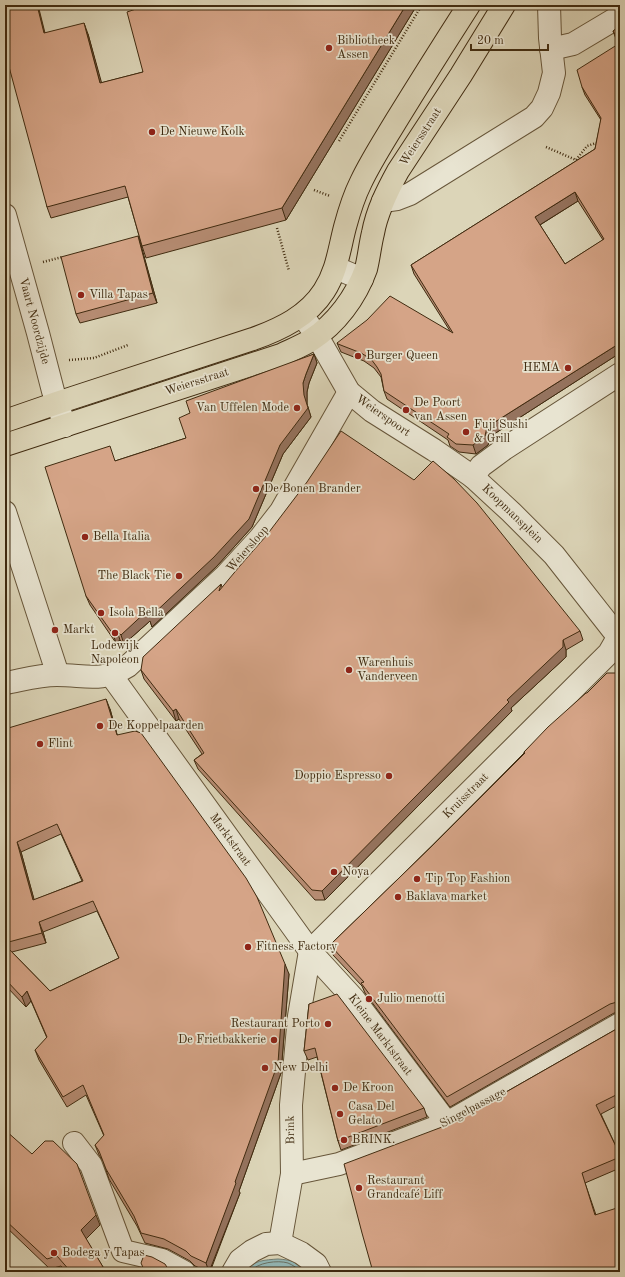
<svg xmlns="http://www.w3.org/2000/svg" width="625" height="1277" viewBox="0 0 625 1277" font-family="'Old Standard TT',serif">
<rect width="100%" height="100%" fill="#dcd5b8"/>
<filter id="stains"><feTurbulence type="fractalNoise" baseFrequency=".005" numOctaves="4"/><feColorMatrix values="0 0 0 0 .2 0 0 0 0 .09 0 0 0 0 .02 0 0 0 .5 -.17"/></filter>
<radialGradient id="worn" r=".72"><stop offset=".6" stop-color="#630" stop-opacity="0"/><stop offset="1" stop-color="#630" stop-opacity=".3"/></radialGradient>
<path fill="#93b7b6" stroke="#727f74" d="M278,1259C292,1260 298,1262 307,1272H245C253,1260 265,1260 278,1259Z"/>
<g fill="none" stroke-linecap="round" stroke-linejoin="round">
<path stroke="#6a7163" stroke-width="1" d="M250,1272C257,1262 278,1260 288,1263C293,1265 298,1269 302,1272"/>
<defs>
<g id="minor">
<path d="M551,49L573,44L620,16"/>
<path d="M383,201L397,199L410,194L534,117L542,108L549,93L554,73L550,38L549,5"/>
<path d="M5,215L38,333L53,391L65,426"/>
<path d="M336,268L362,279"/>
<path d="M302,315L317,336L349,392L372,411L434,450L473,477L511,512L554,555L620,639"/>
<path d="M473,477L481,466L504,449L620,374"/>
<path d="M5,512L58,675"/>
<path d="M111,675L310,951L354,999L447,1123"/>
<path d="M5,683C22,680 39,675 57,675C86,675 101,683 128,666L226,575L260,538L281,511L349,392"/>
<path d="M310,951L609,653L620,634"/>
<path d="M74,1143L91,1165L123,1251L162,1260L184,1272"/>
<path d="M292,1174L339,1164L447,1123L620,1024"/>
<path d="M280,1243L292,1174L291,1105L299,1016L310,951"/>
<path d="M233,1272L240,1260L252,1251L266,1244L280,1243L301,1253L316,1264L320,1272"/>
</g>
<g id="major">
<path d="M5,421L57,403L253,339C281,329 308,316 324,291C337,271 339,250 345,227C349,212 354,196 361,182C371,161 384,141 396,121C420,82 444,44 469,5"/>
<path d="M5,445L281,355C291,350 302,346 311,340C336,324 356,297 366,269C369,257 370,245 373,233C377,211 387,191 398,171L461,75L504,5"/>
</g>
</defs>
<use href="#minor" stroke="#67563a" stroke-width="24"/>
<use href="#major" stroke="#402b10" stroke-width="24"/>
<g stroke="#402b10" stroke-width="2.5" stroke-dasharray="1 2" stroke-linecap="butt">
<path d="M339,141L422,5"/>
<path d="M546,147L576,160L587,146L599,142"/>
<path d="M314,190L330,196"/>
<path d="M277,228L289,271"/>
<path d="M43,262L62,257"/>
<path d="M69,360L94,358L128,345"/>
</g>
<use href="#minor" stroke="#e8e4d1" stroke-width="22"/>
<use href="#major" stroke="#dcd5b8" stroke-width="22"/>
</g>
<g fill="#b78d74" stroke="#402b10" fill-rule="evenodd">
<path d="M148,5H417L286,220L146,258L142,246L128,197L51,218L47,207L45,33L88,34L101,83L143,72Z"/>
<path d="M620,26V353L491,436L488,445L476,454L459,452L450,446L448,440L387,399L384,391L381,377L374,368L364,361L341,352L337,343L450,331L414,274L411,265L595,149L601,120L585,95L582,87L618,44L616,39L613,31ZM578,201L603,240L565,264L540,225Z"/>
<path d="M138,236L157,303L80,323L76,314Z"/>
<path d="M314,354L317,363L309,383L307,392V404L311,417L283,454L252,527L217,566L152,627L150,621L124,644L120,640L116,643L90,605L86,596L115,461L186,438L190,413Z"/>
<path d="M221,584L222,587L580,631L583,640L566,650V657L511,708L512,711L325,900H315L198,769L194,760L202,754L179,719L176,721L144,679L141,670Z"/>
<path d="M620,678V1012L614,1013L450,1107L365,993L362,986L333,955L330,945L432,846L524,753V752L587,693Z"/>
<path d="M110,709L117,735L289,974L281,1073L239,1191L240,1193L210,1272H208L195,1266L190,1261L168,1249L145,1243L137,1226L109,1179L103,1161L99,1155L95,1145L104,1136L86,1095L67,1107L39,1060L35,1050L47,1038L31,1001L26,1007L5,985V729ZM61,834L82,881L34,900L21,852ZM97,911L119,958L50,991L12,952L46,943L43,932Z"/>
<path d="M309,1004L424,1108L427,1117L341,1150L338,1141L317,1057L308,1060L304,1051Z"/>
<path d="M620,1027V1104L601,1114L620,1155V1168L585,1183L596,1215L620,1272L450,1124Z"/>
<path d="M5,1130L100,1225L86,1239L106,1272H66L61,1266L50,1269L5,1226Z"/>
</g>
<g fill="#95735e" stroke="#402b10">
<path d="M37,5H38L48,45L44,33Z"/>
<path d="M406,5H417L286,220L282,208Z"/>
<path d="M84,23L88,34L105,95L100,83Z"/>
<path d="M575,192L578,201L538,226L535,217Z"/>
<path d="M138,236L141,245L157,303L153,293Z"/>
<path d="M620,343V353L491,436L488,445L476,454L473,445L487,427Z"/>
<path d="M314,354L317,363L309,383L307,392V404L311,417L283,454L252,527L217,566L152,627L150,621L124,644L121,635L280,445L303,383L306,374Z"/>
<path d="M117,631L120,640L116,643L113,634Z"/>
<path d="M563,640L566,650V657L511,708L512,711L325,900L322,891L507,700Z"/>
<path d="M106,699L110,709L120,745L117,735Z"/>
<path d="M176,709L179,719L176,721L173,711Z"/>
<path d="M17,842L21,852L37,910L33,900Z"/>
<path d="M39,922L43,932L46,943L42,933Z"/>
<path d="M285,964L289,974L281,1073L239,1191L240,1193L209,1272L206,1263L235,1182Z"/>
<path d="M27,991L31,1001L26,1007L22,997Z"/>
<path d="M96,1215L100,1225L85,1240L81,1230Z"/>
</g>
<g fill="#d5a487" stroke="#402b10" fill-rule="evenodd">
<path d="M5,5H37L44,33L84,23L100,83L143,72L127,12L148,5H406L282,208L142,246L125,186L47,207L5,52Z"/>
<path d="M620,26V42L613,31Z"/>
<path d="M620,43V343L487,427L485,436L473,445L456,444L447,437L449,434L384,391L381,374L377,367L371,359L361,353L338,344L337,343L367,320L390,296L453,333L411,265L595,149L601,118L582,87L577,70ZM575,192L604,239L565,264L535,217Z"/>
<path d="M138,236L153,293L76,314L61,257Z"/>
<path d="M314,354L306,374L303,383L304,395L308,408L280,445L249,519L214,557L149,618L150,608L121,635L117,631L113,634L86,596L45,467L110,446L115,461L186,438L179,418L190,413L186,401Z"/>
<path d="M341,431L414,480L433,461L454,479L477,503L580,631L563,640V647L507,700L509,702L322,891L312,890L194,760L204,753L176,709L173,711L141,670L143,657L221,584L219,591L239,567L266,536L307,482Z"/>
<path d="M607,673H616L620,678V1003L617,1002L610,1004L447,1097L361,983L364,982L330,945L432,846L525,753L524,752L548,727L586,693H587Z"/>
<path d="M106,699L117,735L135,731L141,733L246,878L257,897L285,964L278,1063L235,1182L236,1183L206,1263L191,1256L186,1251L164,1239L141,1233L134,1216L106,1169L99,1151L95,1145L104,1135L83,1085L63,1097L35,1050L47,1037L27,991L22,997L5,979V945L50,991L119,958L93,901L39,922L42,933L5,943V729ZM57,824L83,881L33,900L17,842Z"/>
<path d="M337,994L424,1108L338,1141L315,1048L304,1051L309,1004Z"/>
<path d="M620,1027V1093L596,1105L620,1155V1157L582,1173L595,1215L620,1207V1272H373L362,1233L344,1164L450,1124Z"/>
<path d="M5,1130L32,1154L45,1141H53L77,1164L96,1215L81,1230L106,1272H71L57,1256L47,1259L5,1220Z"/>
<path d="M144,1255L152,1257L165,1264L170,1272H145L141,1263Z"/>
</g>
<g fill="#8f2418" stroke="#e8e4d1" stroke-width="1.5">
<circle cx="329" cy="48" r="4"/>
<circle cx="152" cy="132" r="4"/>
<circle cx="81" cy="295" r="4"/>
<circle cx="358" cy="356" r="4"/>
<circle cx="568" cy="368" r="4"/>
<circle cx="297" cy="408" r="4"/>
<circle cx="406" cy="410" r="4"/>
<circle cx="466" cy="432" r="4"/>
<circle cx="256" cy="489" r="4"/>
<circle cx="85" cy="537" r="4"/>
<circle cx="179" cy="576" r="4"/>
<circle cx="101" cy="613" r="4"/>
<circle cx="55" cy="630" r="4"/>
<circle cx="115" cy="633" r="4"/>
<circle cx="349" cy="670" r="4"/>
<circle cx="100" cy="726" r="4"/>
<circle cx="40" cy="744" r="4"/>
<circle cx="389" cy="776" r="4"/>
<circle cx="334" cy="872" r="4"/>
<circle cx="417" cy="879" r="4"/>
<circle cx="398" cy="897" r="4"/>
<circle cx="248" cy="947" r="4"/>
<circle cx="369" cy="999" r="4"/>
<circle cx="328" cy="1024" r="4"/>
<circle cx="274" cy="1040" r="4"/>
<circle cx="265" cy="1068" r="4"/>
<circle cx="335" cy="1088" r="4"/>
<circle cx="340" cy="1114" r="4"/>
<circle cx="344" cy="1140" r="4"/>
<circle cx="359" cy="1188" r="4"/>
<circle cx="54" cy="1253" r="4"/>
</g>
<g text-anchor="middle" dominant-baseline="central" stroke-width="3.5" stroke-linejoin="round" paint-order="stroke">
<g font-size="12" fill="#402b10" stroke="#e8e4d1" text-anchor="start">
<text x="337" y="41">Bibliotheek<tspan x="337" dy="14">Assen</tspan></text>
<text x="160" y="132">De Nieuwe Kolk</text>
<text x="89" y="295">Villa Tapas</text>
<text x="366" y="356">Burger Queen</text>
<text x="560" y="368" text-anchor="end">HEMA</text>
<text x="414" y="403">De Poort<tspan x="414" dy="14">van Assen</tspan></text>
<text x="289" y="408" text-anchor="end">Van Uffelen Mode</text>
<text x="474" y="425">Fuji Sushi<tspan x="474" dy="14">&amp; Grill</tspan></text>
<text x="264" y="489">De Bonen Brander</text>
<text x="93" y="537">Bella Italia</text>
<text x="171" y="576" text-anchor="end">The Black Tie</text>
<text x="109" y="613">Isola Bella</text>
<text x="63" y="630">Markt</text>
<text x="115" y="646" text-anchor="middle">Lodewijk<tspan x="115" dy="14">Napoleon</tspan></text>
<text x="357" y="663">Warenhuis<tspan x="357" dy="14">Vanderveen</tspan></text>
<text x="108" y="726">De Koppelpaarden</text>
<text x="48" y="744">Flint</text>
<text x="381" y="776" text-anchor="end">Doppio Espresso</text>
<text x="342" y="872">Noya</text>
<text x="425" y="879">Tip Top Fashion</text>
<text x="406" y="897">Baklava market</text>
<text x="256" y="947">Fitness Factory</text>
<text x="377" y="999">Julio menotti</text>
<text x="320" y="1024" text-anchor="end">Restaurant Porto</text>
<text x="266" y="1040" text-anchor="end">De Frietbakkerie</text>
<text x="273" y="1068">New Delhi</text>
<text x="343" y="1088">De Kroon</text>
<text x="348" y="1107">Casa Del<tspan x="348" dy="14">Gelato</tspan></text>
<text x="352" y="1140">BRINK.</text>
<text x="367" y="1181">Restaurant<tspan x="367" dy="14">Grandcafé Liff</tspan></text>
<text x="62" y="1253">Bodega y Tapas</text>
</g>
<g font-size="12" fill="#402b10" stroke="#e8e4d1">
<text transform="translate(421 137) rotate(-57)">Weiersstraat</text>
<text transform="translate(34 321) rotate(75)">Vaart Noordzijde</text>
<text transform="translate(197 382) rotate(-18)">Weiersstraat</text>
<text transform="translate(383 416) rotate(35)">Weierspoort</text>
<text transform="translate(512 514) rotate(44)">Koopmansplein</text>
<text transform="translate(248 549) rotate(-49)">Weiersloop</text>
<text transform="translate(466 796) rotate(-45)">Kruisstraat</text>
<text transform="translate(230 840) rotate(54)">Marktstraat</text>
<text transform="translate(380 1035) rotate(53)">Kleine Marktstraat</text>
<text transform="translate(473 1108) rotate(-28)">Singelpassage</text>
<text transform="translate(291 1130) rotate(-91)">Brink</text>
</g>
</g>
<rect width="625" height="1277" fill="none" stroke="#dcd5b8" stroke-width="20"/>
<rect x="6" y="6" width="613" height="1265" fill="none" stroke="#402b10" stroke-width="2"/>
<rect x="10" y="10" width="605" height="1257" fill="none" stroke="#402b10"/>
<path d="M471 44v6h77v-6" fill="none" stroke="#402b10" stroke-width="2"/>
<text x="477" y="44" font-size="12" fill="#402b10" stroke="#e8e4d1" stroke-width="3" paint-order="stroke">20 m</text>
<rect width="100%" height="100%" filter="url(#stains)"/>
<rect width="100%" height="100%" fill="url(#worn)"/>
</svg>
